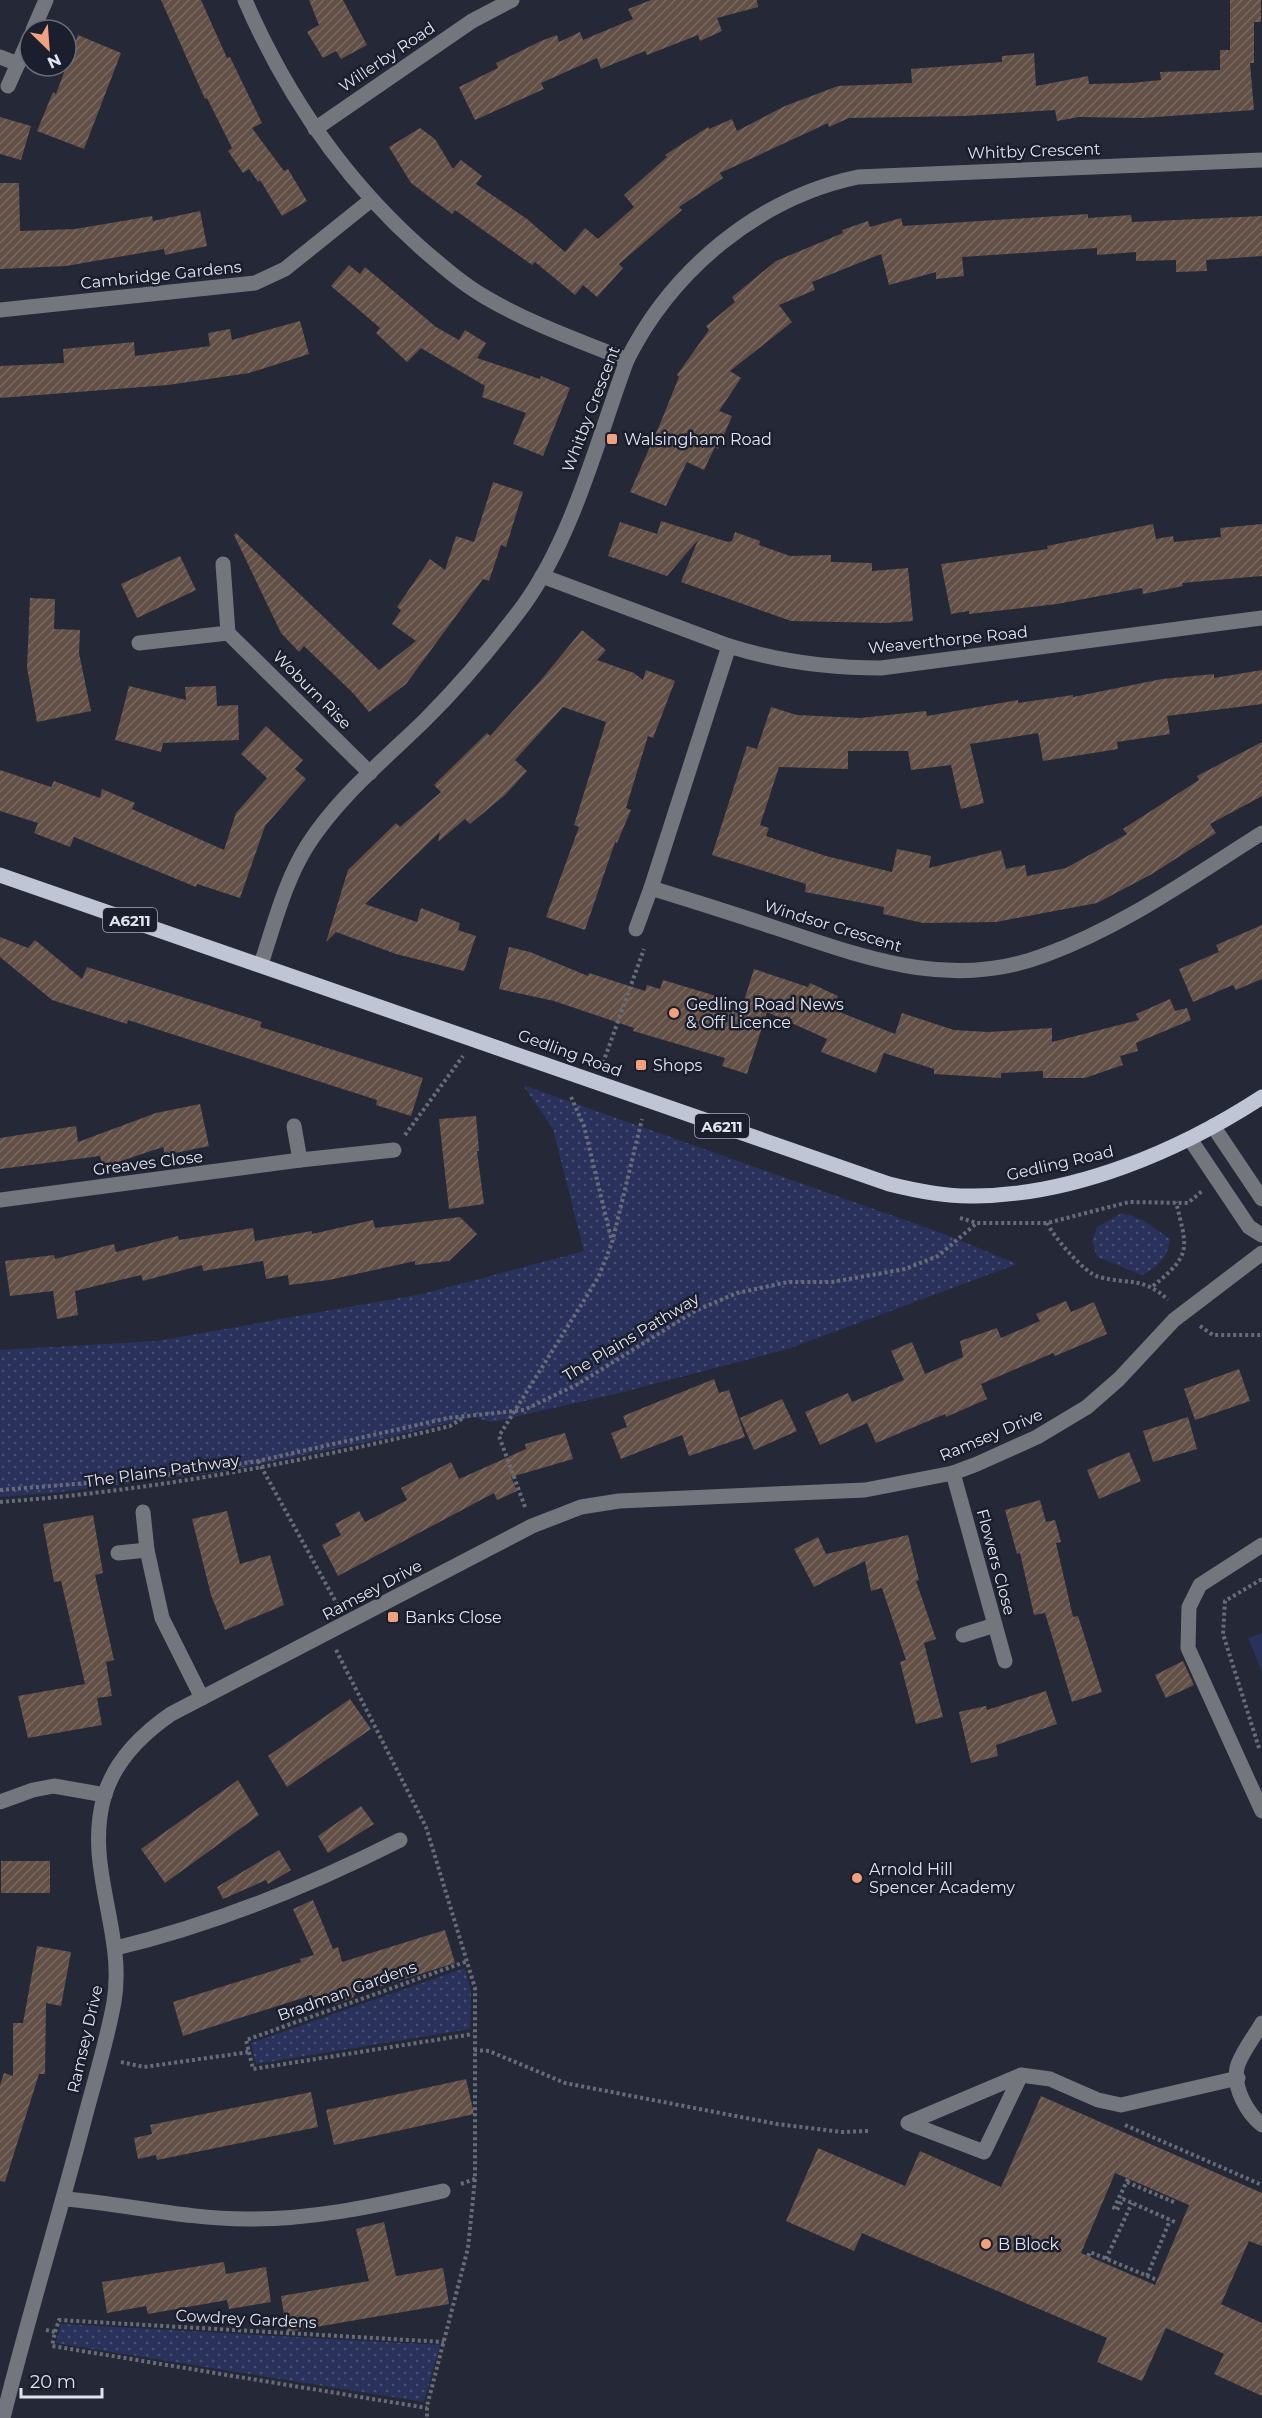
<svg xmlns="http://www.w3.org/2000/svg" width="1262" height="2418" viewBox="0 0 1262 2418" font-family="Montserrat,sans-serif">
<defs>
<pattern id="green-dots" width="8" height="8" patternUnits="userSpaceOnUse" patternTransform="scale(1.5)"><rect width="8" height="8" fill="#2a325c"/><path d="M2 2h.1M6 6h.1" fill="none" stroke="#495074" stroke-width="1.8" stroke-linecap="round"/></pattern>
<pattern id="building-hatch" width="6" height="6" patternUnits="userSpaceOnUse" patternTransform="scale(1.5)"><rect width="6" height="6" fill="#625047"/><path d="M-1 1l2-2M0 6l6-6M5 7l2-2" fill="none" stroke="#786962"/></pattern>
</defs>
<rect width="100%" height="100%" fill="#242837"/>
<g fill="url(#green-dots)">
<path d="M523,1085L947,1235L1017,1264L788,1349L619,1393L492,1422L473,1417L382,1439L225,1471L52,1493L0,1497V1350L157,1341L422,1294L584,1251L553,1129Z"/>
<path d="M1122,1213L1143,1220L1170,1239C1168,1258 1158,1266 1142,1275L1097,1257L1092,1241L1097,1227Z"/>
<path d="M465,1968L471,1991L470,2029L256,2064L251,2043Z"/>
<path d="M61,2324L440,2345L424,2402L56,2343Z"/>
</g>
<path fill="#2a325c" d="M1262,1633V1672L1248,1638Z"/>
<g fill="url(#building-hatch)" fill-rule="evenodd">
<path d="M161,0H201L227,58L230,57L262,123L252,128L284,171L288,169L307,201L282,216L260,180L258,182L249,169L243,173L228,151L232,148L207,98L205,99Z"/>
<path d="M309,0H343L367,45L341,59L336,51L323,58L307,32L319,25Z"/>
<path d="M651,0H757L758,7L717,18L722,31L700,41L698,35L647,55L645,51L601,69L597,58L541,83L544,89L475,120L459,87L498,68L496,63L541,41L557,35L559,42L580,32L583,40L633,19L628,9Z"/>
<path d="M1230,0H1261V22H1254V63H1250L1254,110L1142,118L1079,117L1057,121L1055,110L965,116L849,118L829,127L828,123L720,173L723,178L679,207L682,210L619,264L623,268L597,297L583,285L575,295L535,262L532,265L455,210L452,214L411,183L389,147L420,128L435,139L453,169L461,160L482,176L476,184L527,219L565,252L585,228L598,239L634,207L624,195L667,157L665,155L708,127L709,129L732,119L737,131L785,106L838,86L912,83L911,69L1002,62V56L1034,53L1036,86L1088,76L1089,84L1131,83L1161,80L1160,72L1220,70V50H1230Z"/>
<path d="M78,35L121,53L84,149L37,131L53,92L56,94Z"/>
<path d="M0,117L31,126L21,160L0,154Z"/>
<path d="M0,183H19L20,231L75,229L152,216L153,221L200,211L207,246L165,255L164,249L66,266L0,269Z"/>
<path d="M1088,214V218L1131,215L1132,222L1262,216V256L1206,260L1207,271L1176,272V260L1136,261V252L1097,255V248L962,257L964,276L936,279V272L889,285L881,254L812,282L815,290L779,305L792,322L730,371L741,378L719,411L732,416L718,449L715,447L704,470L687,462L666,506L630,492L660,424L679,377L677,375L709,330L706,326L735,302L732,297L776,261L843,233L842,230L868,221L870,227L901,218L903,226Z"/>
<path d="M349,265L360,274L365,267L436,327L459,340L465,330L486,343L477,358L540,379L541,376L570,388L543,456L513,444L526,413L482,397L485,386L421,348L407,362L376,333L380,328L331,286Z"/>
<path d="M300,321L309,354L249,373L168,385L0,398V366L64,363L63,349L134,342L135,356L210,346L208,333L230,329L232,340Z"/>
<path d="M493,482L523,492L506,547L501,545L489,581L483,579L406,684L369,712L353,693L304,646L299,652L281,633L234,535L236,533L379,670L416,641L392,624L401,610L397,607L430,559L445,570L456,536L474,542Z"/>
<path d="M661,521L728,542L732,541L735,532L760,541L759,545L790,556L831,555V562L872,563V571L908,568L913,621L885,623L791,621L681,582L698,540L667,576L608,556L620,522L657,534Z"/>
<path d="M1153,524L1156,539L1173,536L1174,542L1221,537L1220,528L1262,524V576L1182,583L1183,586L1143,594L1142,588L1057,604L969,614V611L951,614L941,564L1048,549L1047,546Z"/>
<path d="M180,556L196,590L137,618L121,584Z"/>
<path d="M30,598L55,599L54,629L80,630L79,653L91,711L37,722L27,668Z"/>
<path d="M582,630L606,650L597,660L634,673L643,680L646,670L675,681L653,738L648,736L626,808L631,810L617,843L615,842L585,930L546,917L579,827L574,825L606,722L563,707L515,760L527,771L505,795L470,824L465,819L438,842L440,832L365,904L417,922L421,908L460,923L458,930L476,936L464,971L396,954L336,932L326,942L348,870L396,823L400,827L441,792L434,785L487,733L490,736L541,680Z"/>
<path d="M1262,670V704L1167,716L1170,734L1117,742L1118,749L1043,761L1038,733L970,744L984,803L961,809L951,765L911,770L908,751H848V769L779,767L760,825L769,828L766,836L826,856L892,872L897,849L931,856L929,868L1001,850L1006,869L1025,865L1027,876L1066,868L1127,834L1123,829L1199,780L1197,776L1262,742V796L1210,824L1216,833L1152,874L1097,903L996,922L923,923L883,914L884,907L805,892L806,884L712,855L747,746L757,749L771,707L797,715L860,718L926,711L927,716L1018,700V703L1073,695V697L1162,679L1214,674V678Z"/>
<path d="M129,686L186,700L185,687L216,686L217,706L238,705L239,740L163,743L161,752L115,740Z"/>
<path d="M266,726L303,760L295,769L306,779L265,826L240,898L197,884L196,887L74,837L70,847L34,833L38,823L0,811V770L51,787L54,781L100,798L102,789L135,803L132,809L224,850L236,813L267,778L241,754Z"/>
<path d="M1262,925V979L1236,990L1233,985L1193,1002L1179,969L1219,952L1216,945Z"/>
<path d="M0,937L28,948L35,940L82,979L87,967L262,1022L260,1027L423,1078L411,1116L376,1105L377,1100L128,1020L127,1024L52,1000L0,957Z"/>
<path d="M509,947L530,952L588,976L589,973L645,991L647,985L660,989L663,980L743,1004L754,969L808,987L810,983L838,996L832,1009L895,1034L902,1013L954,1030L988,1032L1052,1028V1042L1139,1020L1136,1014L1170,999L1175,1011L1187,1008L1191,1020L1136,1043L1138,1051L1120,1056L1123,1065L1085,1078H1043V1071L1001,1073V1078L934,1074V1069L884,1053L876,1073L821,1052L827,1039L767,1012L747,1074L722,1066L725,1058L633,1031L634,1028L554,1001L499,989Z"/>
<path d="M200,1104L209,1146L165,1155L163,1147L103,1167L100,1156L0,1169V1138L76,1126L78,1142L156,1113Z"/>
<path d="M476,1116L479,1151H477L484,1204L449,1209L439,1119Z"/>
<path d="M460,1217L477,1234L449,1261L415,1265V1261L329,1280L289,1285L288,1275L266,1279L263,1261L203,1271L202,1265L143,1281L141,1275L75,1291L78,1315L57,1319L53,1291L10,1296L5,1261L54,1255L55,1259L114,1244L116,1252L178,1236L179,1240L253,1228L255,1241L312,1231V1234L373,1220L375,1228Z"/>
<path d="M1066,1301L1071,1312L1094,1302L1107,1334L1055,1356L1053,1353L981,1384L987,1399L946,1417L945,1414L876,1443L867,1423L820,1445L805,1412L848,1393L852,1402L904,1380L891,1351L912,1342L925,1374L963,1357L960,1341L997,1328L1001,1338L1040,1321L1036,1314Z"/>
<path d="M1239,1369L1250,1401L1195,1420L1184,1389Z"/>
<path d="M714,1379L719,1393L729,1390L745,1437L689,1456L682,1435L621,1459L611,1433L627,1427L623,1416Z"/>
<path d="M782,1399L797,1431L754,1450L740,1418Z"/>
<path d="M1188,1417L1197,1449L1153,1462L1143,1431Z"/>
<path d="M565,1433L573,1459L511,1477L517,1491L497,1500L494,1493L338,1576L322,1545L341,1535L335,1524L359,1511L365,1522L407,1500L401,1488L451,1462L459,1479L526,1449L525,1444Z"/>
<path d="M1129,1452L1141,1481L1099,1499L1087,1470Z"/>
<path d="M1040,1500L1046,1522L1055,1520L1061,1542L1056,1543L1073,1617L1078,1616L1102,1692L1072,1702L1045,1613L1034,1615L1020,1553L1017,1554L1005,1510Z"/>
<path d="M227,1511L240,1564L270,1555L284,1605L225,1630L211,1595L192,1519Z"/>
<path d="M93,1515L103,1573L95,1575L114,1660L106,1662L112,1696L97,1698L102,1725L28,1738L18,1696L85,1684L61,1581L54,1582L43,1524Z"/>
<path d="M908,1535L919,1580L916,1581L936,1639L924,1643L943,1717L916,1724L900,1662L906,1660L882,1588L871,1591L865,1561L814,1587L794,1549L818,1537L826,1554Z"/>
<path d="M1183,1661L1194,1685L1166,1698L1155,1675Z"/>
<path d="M1046,1691L1057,1724L996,1745L998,1756L971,1763L959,1712L986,1706L987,1710Z"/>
<path d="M350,1699L371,1729L287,1787L268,1756Z"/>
<path d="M238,1780L259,1815L165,1883L141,1849Z"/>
<path d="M361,1806L374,1824L328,1853L318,1836Z"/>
<path d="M279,1850L291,1870L268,1884L266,1880L223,1899L217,1887Z"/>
<rect x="1" y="1861" width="49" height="32"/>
<path d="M313,1900L333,1949L338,1947L342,1962L445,1930L455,1963L353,1995L354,1997L336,2004L334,2000L315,2006L312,1995L183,2036L173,2002L301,1962L300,1959L314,1955L293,1909Z"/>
<path d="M37,1946L71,1952L61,2006L46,2003L45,2074H39L5,2182L0,2181V2085L4,2073L13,2076V2023H23Z"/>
<path d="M466,2079L474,2114L334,2145L326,2110Z"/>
<path d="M311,2092L318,2127L157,2160L156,2155L138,2159L134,2138L152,2134L150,2125Z"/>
<path d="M1041,2096L1262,2193V2246L1249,2241L1221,2304L1262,2323V2396L1214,2374L1224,2354L1166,2328L1142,2381L1097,2362L1107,2338L862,2233L854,2251L786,2221L818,2148L905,2186L920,2151L1001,2187ZM1115,2173L1189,2205L1155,2285L1081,2253Z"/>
<path d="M384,2222L396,2276L443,2268L449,2304L287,2332L281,2296L369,2281L356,2229Z"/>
<path d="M224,2262L226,2274L266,2267L271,2302L229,2309L227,2300L148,2314L146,2306L107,2313L102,2282Z"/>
</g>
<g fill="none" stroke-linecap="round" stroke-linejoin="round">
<g stroke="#686c79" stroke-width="4" stroke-dasharray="3 3" stroke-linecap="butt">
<path d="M603,1063L644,949"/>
<path d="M571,1097L584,1126L612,1242"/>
<path d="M405,1135L463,1056"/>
<path d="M960,1218L977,1223H1047L1129,1202L1188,1203L1202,1191"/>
<path d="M1047,1223C1054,1237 1084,1273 1099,1277C1129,1285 1143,1276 1168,1300"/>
<path d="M1153,1286C1193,1254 1187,1248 1176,1202"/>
<path d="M1200,1326L1213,1335H1262"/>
<path d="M258,1461L337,1604"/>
<path d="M0,1490L138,1479L258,1461L448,1418L524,1410L578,1384L695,1311L737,1293L788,1282H832L905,1269L938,1256L977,1223"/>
<path d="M0,1502C152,1491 302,1462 450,1426L463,1418"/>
<path d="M525,1507L499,1436L598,1278L612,1243L642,1119"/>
<path d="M336,1650L426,1827L475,1988V2179L468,2248L427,2406V2418"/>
<path d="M1259,1748L1223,1634L1225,1601L1262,1579"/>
<path d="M474,2050L489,2051L565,2083L777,2124L842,2132L868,2131"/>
<path d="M249,2052L253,2069L473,2034"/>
<path d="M121,2062L144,2067L249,2052L246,2040L468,1961"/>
<path d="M1125,2125L1262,2185"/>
<path d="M1128,2179L1114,2208L1117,2210L1123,2199L1175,2222"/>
<path d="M1127,2182L1176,2203"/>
<path d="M461,2184L475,2179"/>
<path d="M1088,2256L1090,2252L1157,2280"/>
<path d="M1106,2259L1132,2203"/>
<path d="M1147,2276L1170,2220"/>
<path d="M46,2330L55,2332L52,2346L427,2408"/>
<path d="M55,2332L59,2320L444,2342"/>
</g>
<g stroke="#74767e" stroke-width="15">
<path d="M245,0C286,95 343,178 420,247C441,265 461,283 485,297C529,323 580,341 627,360"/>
<path d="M33,30L46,0"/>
<path d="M0,57L18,64"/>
<path d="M8,86L30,37"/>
<path d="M315,129L472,21L512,0"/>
<path d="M0,310L255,283L285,269L371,200"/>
<path d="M542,576L729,646C780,662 828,668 881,668L1262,618"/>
<path d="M228,633L370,773"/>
<path d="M139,643L228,633L223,564"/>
<path d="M729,646L651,888C693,901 735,914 776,928C866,958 951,991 1045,955C1124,926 1192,877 1262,833"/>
<path d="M636,929L651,888"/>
<path d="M261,964C274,925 285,881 307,846C338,797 384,760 425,720C460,685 493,646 523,606C573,537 597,441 627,360C672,270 758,198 858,177L1262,160"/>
<path d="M294,1126L300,1160"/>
<path d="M1213,1126L1262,1199"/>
<path d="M1190,1139L1249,1227L1262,1235"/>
<path d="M0,1200L300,1160L394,1150"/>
<path d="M953,1473L1005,1661"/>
<path d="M143,1512L147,1550L162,1618L202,1698"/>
<path d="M1262,1545L1200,1585L1189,1607L1188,1648L1262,1811"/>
<path d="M118,1553L147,1550"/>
<path d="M963,1635L995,1625"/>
<path d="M0,1802L33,1790L54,1786L105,1795"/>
<path d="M116,1948C216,1924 309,1886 400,1840"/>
<path d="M1262,2023C1256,2034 1239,2056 1237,2068C1233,2088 1247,2113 1262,2125"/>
<path d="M1021,2075L984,2152L908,2123L1021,2075L1050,2079L1098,2100L1121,2105L1238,2078"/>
<path d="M65,2199C126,2204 186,2219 247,2219C314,2220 378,2205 443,2191"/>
<path d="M3,2418C28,2317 59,2217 85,2117C95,2079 107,2041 114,2002C126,1933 84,1867 104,1797C114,1762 142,1734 171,1714L532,1526L581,1507L619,1501L865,1490L953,1473L977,1464L1037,1437L1087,1407L1119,1379L1174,1320L1262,1253"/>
</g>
<path stroke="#c0c5d6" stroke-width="15" d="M0,875L889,1184C917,1191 946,1197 975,1196C1075,1195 1179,1151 1262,1097"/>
</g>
<g fill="#f1a17d" stroke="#1a1e2d" stroke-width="2">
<rect x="606" y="433" width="12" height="12" rx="3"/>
<circle cx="674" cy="1013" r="6"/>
<rect x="635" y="1059" width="12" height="12" rx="3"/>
<rect x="387" y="1611" width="12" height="12" rx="3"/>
<circle cx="857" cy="1878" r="6"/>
<circle cx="986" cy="2244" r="6"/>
</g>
<g text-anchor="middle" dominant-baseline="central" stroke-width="5" stroke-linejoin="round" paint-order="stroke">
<g fill="#1a1e2d" stroke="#a5a9b4" stroke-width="1.5">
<rect x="103" y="908" width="54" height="24" rx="4.5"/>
<rect x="695" y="1114" width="54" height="24" rx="4.5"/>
</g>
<g font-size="15" font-weight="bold" fill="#e1e4ee">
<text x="130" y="920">A6211</text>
<text x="722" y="1126">A6211</text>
</g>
<g font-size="16" fill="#e1e4ee" stroke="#1a1e2d">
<text transform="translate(387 57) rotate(-34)">Willerby Road</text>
<text transform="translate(1034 151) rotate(-2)">Whitby Crescent</text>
<text transform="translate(161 275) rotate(-6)">Cambridge Gardens</text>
<text transform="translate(591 409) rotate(-69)">Whitby Crescent</text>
<text transform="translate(948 640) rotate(-6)">Weaverthorpe Road</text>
<text transform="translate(312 690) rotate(45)">Woburn Rise</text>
<text transform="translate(833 926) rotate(17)">Windsor Crescent</text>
<text transform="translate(570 1053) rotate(20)">Gedling Road</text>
<text transform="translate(148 1163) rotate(-7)">Greaves Close</text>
<text transform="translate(1060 1163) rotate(-13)">Gedling Road</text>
<text transform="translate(631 1337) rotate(-31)">The Plains Pathway</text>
<text transform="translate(991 1435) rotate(-23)">Ramsey Drive</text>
<text transform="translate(162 1471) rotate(-8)">The Plains Pathway</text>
<text transform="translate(996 1562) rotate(75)">Flowers Close</text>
<text transform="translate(372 1590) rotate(-28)">Ramsey Drive</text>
<text transform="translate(347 1991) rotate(-20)">Bradman Gardens</text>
<text transform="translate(85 2039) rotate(-77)">Ramsey Drive</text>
<text transform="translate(246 2319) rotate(3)">Cowdrey Gardens</text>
</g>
<g font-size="16" fill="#e1e4ee" stroke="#1a1e2d" text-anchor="start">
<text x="624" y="439">Walsingham Road</text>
<text x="686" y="1004">Gedling Road News<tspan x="686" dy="18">&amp; Off Licence</tspan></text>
<text x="653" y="1065">Shops</text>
<text x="405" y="1617">Banks Close</text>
<text x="869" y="1869">Arnold Hill<tspan x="869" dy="18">Spencer Academy</tspan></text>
<text x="998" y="2244">B Block</text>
</g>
</g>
<g transform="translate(48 48) rotate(155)"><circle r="28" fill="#1a1e2d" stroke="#6a6d7a" stroke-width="1.5"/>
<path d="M0-4.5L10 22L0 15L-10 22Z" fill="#f1a17d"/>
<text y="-9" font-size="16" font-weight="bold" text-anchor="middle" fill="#e1e4ee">N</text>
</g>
<path d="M21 2388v9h81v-9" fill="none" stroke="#e1e4ee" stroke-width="3"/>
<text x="30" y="2388" font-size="18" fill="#e1e4ee" stroke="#1a1e2d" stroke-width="4.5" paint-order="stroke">20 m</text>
</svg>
